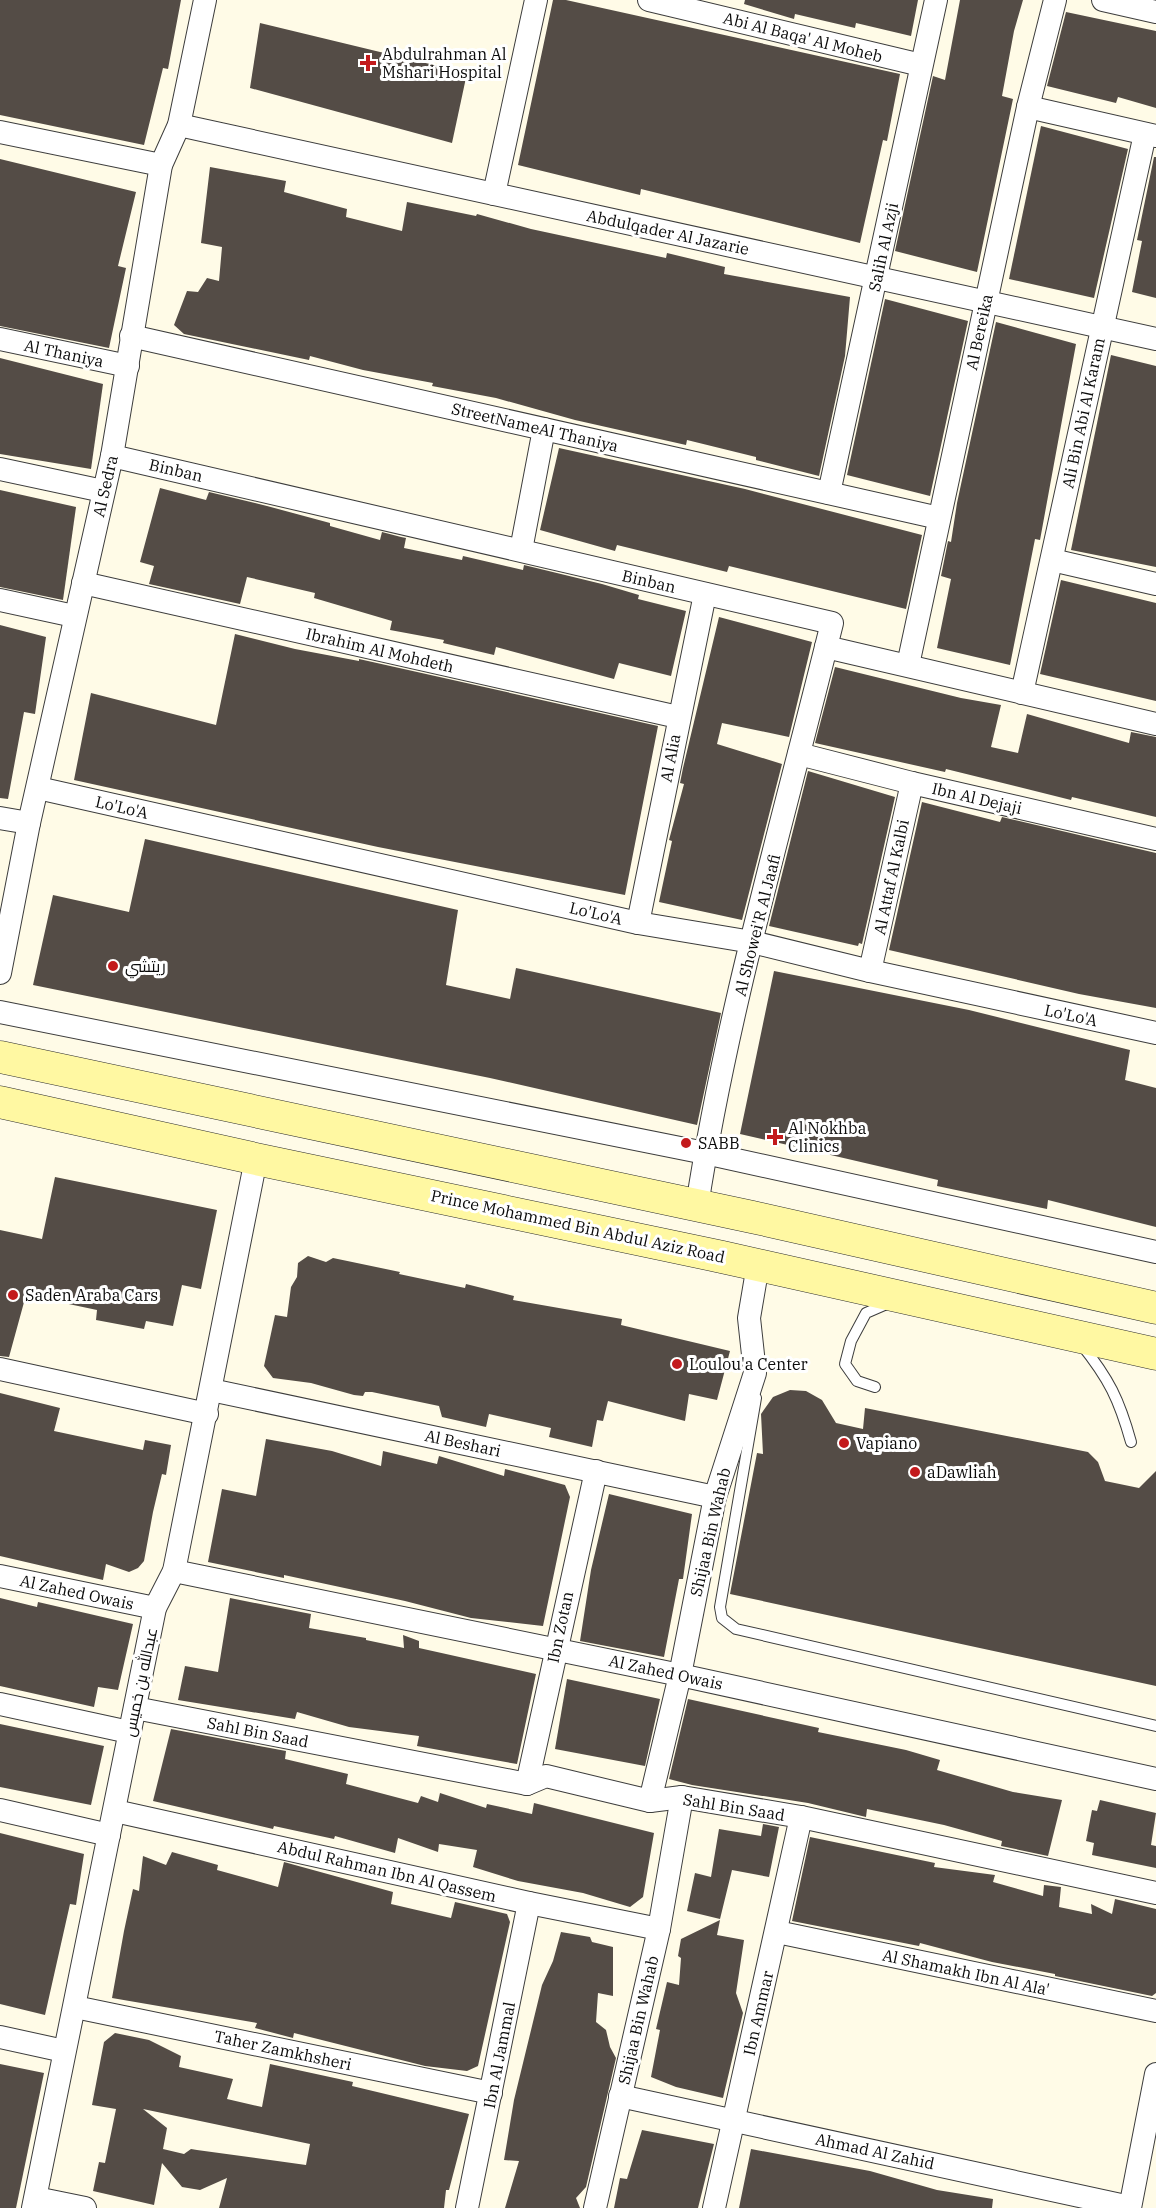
<svg xmlns="http://www.w3.org/2000/svg" width="1156" height="2208" viewBox="0 0 1156 2208" font-family="'IBM Plex Serif',Cairo,serif">
<rect width="100%" height="100%" fill="#fffbe7"/>
<g fill="#544c46" fill-rule="evenodd">
<path d="M0,0H181L168,69L163,68L144,145L0,115Z"/>
<path d="M553,0H566L900,74L887,141L883,140L860,243L641,189L640,195L518,165Z"/>
<path d="M745,0H918L911,36L856,23L855,28L795,14L794,19L744,4Z"/>
<path d="M960,0H1023L1014,31L1002,96L1013,99L977,272L895,251L933,76L945,80Z"/>
<path d="M1066,12L1156,31V108L1118,97L1116,103L1047,86Z"/>
<path d="M260,23L467,73L452,143L250,88Z"/>
<path d="M1041,126L1128,149L1094,298L1009,279Z"/>
<path d="M1154,157H1156V298L1132,292L1142,241L1137,240Z"/>
<path d="M0,159L136,192L118,266L126,268L109,348L0,326Z"/>
<path d="M210,167L286,181L284,192L347,209L346,217L402,231L407,202L476,216L477,214L531,229L666,258L667,253L725,267L724,274L850,297L845,356L819,476L756,460V457L687,440L686,445L575,420L496,398L432,386L433,383L363,370L310,356L309,360L184,334L174,325L187,291L198,292L207,278L219,281L222,247L201,243Z"/>
<path d="M885,299L968,321L930,496L847,475Z"/>
<path d="M996,322L1076,344L1040,540L1035,539L1010,665L937,648L951,579L941,576L948,541L951,542L957,503Z"/>
<path d="M1111,355L1156,366V567L1071,550Z"/>
<path d="M0,358L103,384L91,469L0,454Z"/>
<path d="M559,448L745,489L922,535L906,609L729,566L727,572L617,545L615,551L540,530Z"/>
<path d="M160,488L206,500L209,492L267,506L330,523V526L380,540L382,532L401,537L406,538L404,548L462,560L463,556L523,570L524,565L602,584L639,595L638,599L686,611L671,676L619,663L614,679L496,647L494,655L443,643L444,640L390,630L392,621L314,598L315,593L247,577L240,604L149,584L154,566L140,562Z"/>
<path d="M0,490L76,507L63,600L0,587Z"/>
<path d="M1061,580L1156,603V701L1040,674Z"/>
<path d="M719,617L812,642L789,737L722,723L717,744L782,764L742,920L659,902L672,841L669,840L684,784L680,783L683,768Z"/>
<path d="M0,625L46,637L35,714L24,712L8,799L0,798Z"/>
<path d="M235,634L295,649L359,661V659L658,726L625,895L378,847L74,780L91,693L216,725Z"/>
<path d="M835,667L961,698L1001,705L991,747L1018,753L1027,714L1129,743L1131,732L1156,737V817L1072,797L1071,800L946,769L945,772L815,743Z"/>
<path d="M808,771L895,797L862,944L859,943L858,946L769,926Z"/>
<path d="M922,802L1000,822L1002,817L1156,853V1008L1079,994L889,950Z"/>
<path d="M145,839L458,910L446,985L510,999L516,968L721,1013L697,1125L490,1078L33,985L53,895L129,912Z"/>
<path d="M774,971L969,1010L1130,1050L1125,1080L1156,1088V1227L1048,1200L1047,1209L937,1186L938,1180L740,1134Z"/>
<path d="M55,1177L217,1210L201,1289L182,1285L173,1326L146,1321L144,1329L96,1320L97,1310L26,1295L9,1357L0,1356V1230L42,1239Z"/>
<path d="M308,1256L326,1262L333,1258L400,1272L399,1274L465,1288L466,1284L514,1296L513,1300L622,1319L621,1325L730,1351L717,1400L689,1394L685,1421L608,1401L603,1421L597,1420L592,1447L549,1437L551,1428L489,1414L486,1427L442,1417L439,1406L372,1392H365L363,1396L354,1395L311,1383L273,1378L264,1366L275,1315L287,1317L291,1287L297,1277L298,1263Z"/>
<path d="M790,1390L806,1391L822,1400L836,1423L863,1429L865,1408L1088,1452L1098,1462L1105,1481L1139,1488L1156,1471V1686L730,1594L757,1453L763,1454L761,1414L773,1397Z"/>
<path d="M0,1393L60,1408L54,1431L143,1450L145,1440L171,1445L166,1475L162,1474L153,1512L144,1561L138,1568L129,1572L106,1564L103,1580L0,1556Z"/>
<path d="M266,1439L332,1451L381,1466L383,1451L437,1464L439,1456L504,1476L505,1469L565,1485L570,1497L543,1626L471,1618L405,1601L284,1575V1578L208,1562L222,1489L256,1496Z"/>
<path d="M609,1494L692,1514L683,1579H679L664,1657L580,1641L591,1570Z"/>
<path d="M0,1598L37,1607L38,1602L133,1624L118,1690L98,1687L94,1707L0,1686Z"/>
<path d="M230,1598L311,1614L309,1628L366,1638V1640L404,1648L403,1635L419,1641V1648L536,1674L517,1764L417,1746L419,1736L349,1727L297,1712L295,1719L178,1700L185,1666L218,1672Z"/>
<path d="M567,1679L660,1699L645,1766L555,1749Z"/>
<path d="M688,1699L819,1728L818,1732L906,1750L940,1760L937,1770L1013,1792L1062,1800L1048,1856L1001,1846L1002,1841L944,1825L867,1809L866,1817L808,1803L692,1785L669,1779Z"/>
<path d="M0,1724L104,1746L91,1805L0,1787Z"/>
<path d="M171,1729L286,1751L285,1759L348,1774L346,1784L418,1803L421,1796L438,1802L440,1793L486,1808L487,1804L532,1814L534,1803L654,1833L643,1897L630,1907L583,1893L518,1881L473,1867L477,1850L439,1844L438,1852L398,1838L395,1853L335,1836L334,1839L274,1826L273,1829L153,1801Z"/>
<path d="M1100,1800L1156,1813L1151,1845L1156,1846V1868L1092,1855L1094,1843L1086,1841L1092,1810L1097,1811Z"/>
<path d="M763,1824L779,1827L769,1877L732,1870L720,1919L687,1911L695,1873L711,1877L719,1829L761,1836Z"/>
<path d="M0,1833L84,1854L76,1905L70,1904L45,2015L0,2004Z"/>
<path d="M810,1837L935,1863L934,1867L995,1875L993,1882L1043,1896L1044,1885L1061,1887L1059,1907L1092,1914L1091,1904L1112,1914L1115,1899L1156,1909V1993L1152,1996L1055,1976V1974L992,1962L920,1943L919,1946L792,1921Z"/>
<path d="M172,1852L218,1865L217,1870L278,1887L284,1862L393,1892L391,1904L451,1918L455,1902L507,1914L510,1922L478,2066L467,2071L425,2066L294,2033L293,2038L255,2028L257,2023L112,1998L124,1931L133,1889L139,1891L143,1856L166,1865Z"/>
<path d="M720,1920L717,1935L744,1940L736,1993L743,2013L723,2098L676,2087L651,2077L660,2030L656,2029L667,1982L679,1985L681,1958L678,1956L681,1939Z"/>
<path d="M561,1932L590,1937L592,1942L613,1947V1996L598,1993L596,2022L606,2030L610,2047L616,2058L586,2187L576,2198L580,2208H505L519,2161L504,2160L514,2100L542,1985L553,1961Z"/>
<path d="M115,2033L149,2040L181,2056L179,2067L233,2079L227,2099L262,2107L270,2064L353,2082L352,2086L469,2114L449,2190H446L444,2208H219L227,2178L200,2190L182,2187L162,2163L154,2205L93,2191L99,2162L105,2163L116,2109L92,2105L104,2042ZM143,2109L310,2144L306,2165L197,2150L191,2149L184,2154L163,2149L167,2128Z"/>
<path d="M0,2064L44,2073L16,2208H0Z"/>
<path d="M642,2130L714,2144L698,2208H614L620,2178L627,2179Z"/>
<path d="M751,2149L870,2171L937,2190L993,2199L992,2208H739Z"/>
</g>
<g fill="none" stroke-linecap="round" stroke-linejoin="round">
<defs>
<g id="lane">
<path d="M1081,1344C1109,1379 1119,1399 1131,1442"/>
<path d="M875,1387L857,1381L845,1364L851,1341L866,1313L889,1303"/>
<path d="M756,1398L720,1607L722,1618L736,1629L1156,1726"/>
</g>
<g id="street">
<path d="M649,0L921,65"/>
<path d="M1103,0L1156,12"/>
<path d="M1028,107L1156,136"/>
<path d="M179,125L1156,339"/>
<path d="M0,132L161,165"/>
<path d="M494,194L536,0"/>
<path d="M131,336L939,518"/>
<path d="M0,339L128,366"/>
<path d="M112,456L832,623L826,647L1156,724"/>
<path d="M0,469L103,491"/>
<path d="M829,493L936,0"/>
<path d="M521,550L544,429"/>
<path d="M1052,560L1156,584"/>
<path d="M83,583L678,717"/>
<path d="M0,600L74,616"/>
<path d="M908,665L1028,107L1055,0"/>
<path d="M1022,693L1145,134"/>
<path d="M799,754L912,783L1156,839"/>
<path d="M38,788L638,923L752,942L870,971L1156,1033"/>
<path d="M0,818L29,823"/>
<path d="M638,923L705,594"/>
<path d="M870,971L912,783"/>
<path d="M0,973L29,823L112,456L161,165L179,125L205,0"/>
<path d="M0,1012L705,1153L1156,1252"/>
<path d="M697,1206C726,1017 780,832 826,647"/>
<path d="M0,1369L207,1414"/>
<path d="M211,1390L715,1497"/>
<path d="M174,1571L680,1675L1156,1779"/>
<path d="M0,1576L155,1608"/>
<path d="M0,1704L129,1732"/>
<path d="M135,1708L527,1784L546,1776L650,1801L682,1797L801,1817L1156,1893"/>
<path d="M527,1784L596,1471"/>
<path d="M650,1801L680,1675L715,1497L755,1373L749,1318L758,1265"/>
<path d="M0,1810L109,1835"/>
<path d="M115,1811L529,1903L659,1929"/>
<path d="M777,1932L1156,2011"/>
<path d="M75,2007L491,2093"/>
<path d="M0,2037L64,2051"/>
<path d="M620,2096L1130,2207"/>
<path d="M36,2198L85,2208"/>
<path d="M33,2208L155,1608L174,1571L256,1159"/>
<path d="M467,2208L529,1903"/>
<path d="M595,2208L659,1929L682,1797"/>
<path d="M714,2208L801,1817"/>
<path d="M1130,2208L1156,2074"/>
</g>
<g id="secondary">
<path d="M0,1057L752,1217L1156,1308"/>
<path d="M0,1102L256,1159L722,1257L1156,1354"/>
</g>
</defs>
<use href="#lane" stroke="#3d3d3d" stroke-width="12"/>
<use href="#street" stroke="#3d3d3d" stroke-width="24"/>
<use href="#secondary" stroke="#2c2c2c" stroke-width="33"/>
<use href="#lane" stroke="#fff" stroke-width="10"/>
<use href="#street" stroke="#fff" stroke-width="22"/>
<use href="#secondary" stroke="#fff8a2" stroke-width="32"/>
</g>
<g fill="#c31a1c" stroke="#fff" stroke-width="2">
<path d="M365 54h6v6h6v6h-6v6h-6v-6h-6v-6h6z"/>
<circle cx="113" cy="966" r="6"/>
<path d="M772 1128h6v6h6v6h-6v6h-6v-6h-6v-6h6z"/>
<circle cx="686" cy="1143" r="6"/>
<circle cx="13" cy="1295" r="6"/>
<circle cx="677" cy="1364" r="6"/>
<circle cx="844" cy="1443" r="6"/>
<circle cx="915" cy="1472" r="6"/>
</g>
<g text-anchor="middle" dominant-baseline="central" stroke-width="6" stroke-linejoin="round" paint-order="stroke">
<g font-size="16" fill="#0a0a0a" stroke="#fff">
<text transform="translate(803 37) rotate(14)">Abi Al Baqa' Al Moheb</text>
<text transform="translate(668 232) rotate(12)">Abdulqader Al Jazarie</text>
<text transform="translate(883 247) rotate(-78)">Salih Al Azji</text>
<text transform="translate(979 332) rotate(-78)">Al Bereika</text>
<text transform="translate(64 353) rotate(12)">Al Thaniya</text>
<text transform="translate(1083 413) rotate(-78)">Ali Bin Abi Al Karam</text>
<text transform="translate(535 427) rotate(13)">StreetNameAl Thaniya</text>
<text transform="translate(176 470) rotate(13)">Binban</text>
<text transform="translate(105 486) rotate(-77)">Al Sedra</text>
<text transform="translate(649 581) rotate(13)">Binban</text>
<text transform="translate(380 650) rotate(13)">Ibrahim Al Mohdeth</text>
<text transform="translate(670 758) rotate(-79)">Al Alia</text>
<text transform="translate(977 798) rotate(13)">Ibn Al Dejaji</text>
<text transform="translate(122 807) rotate(13)">Lo'Lo'A</text>
<text transform="translate(891 877) rotate(-78)">Al Attaf Al Kalbi</text>
<text transform="translate(596 913) rotate(13)">Lo'Lo'A</text>
<text transform="translate(757 925) rotate(-76)">Al Showei'R Al Jaafi</text>
<text transform="translate(1071 1015) rotate(12)">Lo'Lo'A</text>
<text transform="translate(578 1226) rotate(12)">Prince Mohammed Bin Abdul Aziz Road</text>
<text transform="translate(463 1443) rotate(12)">Al Beshari</text>
<text transform="translate(710 1532) rotate(-77)">Shijaa Bin Wahab</text>
<text transform="translate(77 1592) rotate(12)">Al Zahed Owais</text>
<text transform="translate(560 1627) rotate(-78)">Ibn Zotan</text>
<text transform="translate(666 1672) rotate(12)">Al Zahed Owais</text>
<text transform="translate(140 1682) rotate(-78)">عبدالله بن خميس</text>
<text transform="translate(258 1732) rotate(11)">Sahl Bin Saad</text>
<text transform="translate(734 1807) rotate(9)">Sahl Bin Saad</text>
<text transform="translate(387 1871) rotate(13)">Abdul Rahman Ibn Al Qassem</text>
<text transform="translate(966 1972) rotate(12)">Al Shamakh Ibn Al Ala'</text>
<text transform="translate(758 2013) rotate(-77)">Ibn Ammar</text>
<text transform="translate(638 2020) rotate(-77)">Shijaa Bin Wahab</text>
<text transform="translate(283 2050) rotate(12)">Taher Zamkhsheri</text>
<text transform="translate(499 2055) rotate(-79)">Ibn Al Jammal</text>
<text transform="translate(875 2151) rotate(12)">Ahmad Al Zahid</text>
</g>
<g font-size="16" fill="#0a0a0a" stroke="#fff" text-anchor="start">
<text x="382" y="54">Abdulrahman Al<tspan x="382" dy="18">Mshari Hospital</tspan></text>
<text x="125" y="966">ريتشي</text>
<text x="788" y="1128">Al Nokhba<tspan x="788" dy="18">Clinics</tspan></text>
<text x="698" y="1143">SABB</text>
<text x="25" y="1295">Saden Araba Cars</text>
<text x="689" y="1364">Loulou'a Center</text>
<text x="856" y="1443">Vapiano</text>
<text x="927" y="1472">aDawliah</text>
</g>
</g>
</svg>
